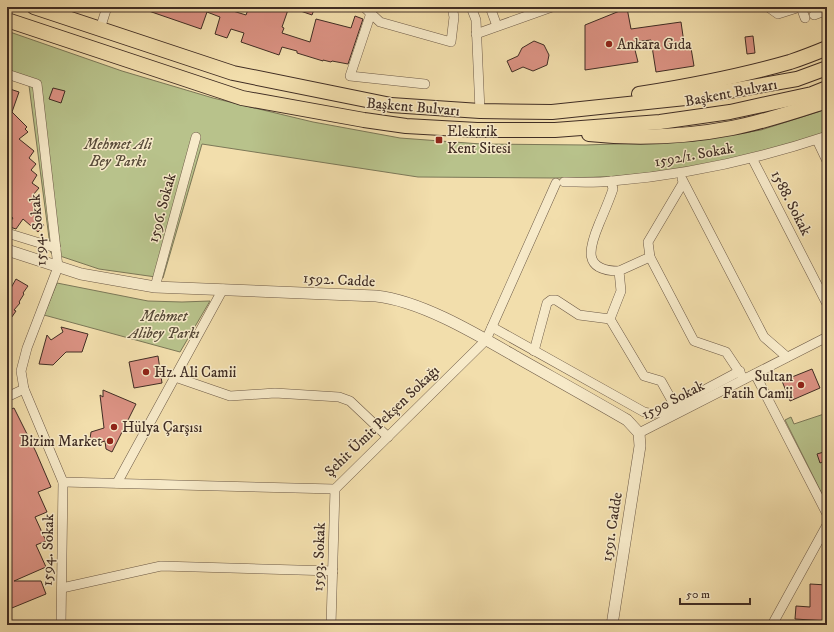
<svg xmlns="http://www.w3.org/2000/svg" width="834" height="632" viewBox="0 0 834 632" font-family="'IM FELL DW Pica',serif">
<rect width="100%" height="100%" fill="#f2deac"/>
<filter id="stains"><feTurbulence type="fractalNoise" baseFrequency=".005" numOctaves="4"/><feColorMatrix values="0 0 0 0 .2 0 0 0 0 .09 0 0 0 0 .02 0 0 0 .5 -.17"/></filter>
<radialGradient id="worn" r=".72"><stop offset=".6" stop-color="#630" stop-opacity="0"/><stop offset="1" stop-color="#630" stop-opacity=".3"/></radialGradient>
<g fill="#b8c28b" stroke="#7c7858">
<path d="M7,31L122,71L213,98L313,122L400,138L481,144L586,145L694,141L761,130L827,109V132L773,149L728,160L675,170L610,177L554,178L418,177L202,144L163,278L99,269L51,253L28,78L7,71Z"/>
<path d="M57,283L148,301L182,302L210,301L180,352L44,315Z"/>
<path d="M827,413V504L785,420L791,417L794,424Z"/>
</g>
<g fill="#db9283" stroke="#402d24">
<path d="M140,7H234L233,11L246,15L249,7H289L282,27L284,28L282,33L310,42L316,19L351,28L355,16L363,19L348,64L332,61L331,62L323,60V61L297,53V51L282,47L279,55L241,42L244,33L231,29L227,38L215,34L220,17L207,12L201,29L140,8Z"/>
<path d="M292,7H315L312,15L292,8Z"/>
<path d="M627,8L631,29L681,22L684,43L690,42L694,66L656,72L651,40L633,42L638,62L585,70V25Z"/>
<path d="M753,36L755,53L747,54L745,37Z"/>
<path d="M534,41L544,45L549,55L547,65L533,71L523,67L512,72L507,61L518,56L522,48Z"/>
<path d="M7,88L19,92L12,112L27,127L25,129L28,132L19,139L34,151L29,158L36,164L31,170L37,175L32,183L39,188L33,195L41,201L35,208L42,213L37,220L44,225L38,232L23,219L16,229L7,226L13,218L7,214V211L11,205L7,202V197L10,192L7,190Z"/>
<path d="M53,88L65,91L61,103L49,99Z"/>
<path d="M16,279L28,286L23,293L24,294L19,302L20,303L14,310L16,311L7,324V295Z"/>
<path d="M61,327L88,334L82,352H66L53,365L39,364L47,335L51,340L63,332Z"/>
<path d="M158,356L162,383L134,388L129,362Z"/>
<path d="M812,369L820,388L790,401L782,381Z"/>
<path d="M103,390L136,404L112,452L106,449L105,441L95,444L90,439L91,432L104,428L100,395L103,397Z"/>
<path d="M14,408L36,452L51,487L38,492L47,512L35,517L46,541L36,545L46,567L14,581H41L46,594L7,610V411Z"/>
<path d="M827,451V460L820,463L817,454Z"/>
<path d="M810,584L827,585V621L795,619L796,606L810,607Z"/>
</g>
<g fill="none" stroke-linecap="round" stroke-linejoin="round">
<defs>
<g id="minor">
<path d="M364,7L380,22L451,42L454,17L452,7"/>
<path d="M471,7L476,20L480,111"/>
<path d="M490,7L497,26"/>
<path d="M768,7L778,14L800,7"/>
<path d="M801,7L805,18"/>
<path d="M371,13L350,76L425,84"/>
<path d="M814,15L827,10"/>
<path d="M100,29L107,7"/>
<path d="M476,34L552,7"/>
<path d="M7,74L37,84L58,267L27,348L21,371L24,389L63,482L61,625"/>
<path d="M817,140L827,161"/>
<path d="M752,158L827,304"/>
<path d="M682,179L764,337L787,357"/>
<path d="M611,181L613,189C609,201 604,212 599,224C589,248 582,271 619,271"/>
<path d="M564,182C580,182 596,183 612,181C685,175 758,159 827,136"/>
<path d="M683,183L648,242L650,257L694,341L726,352L744,379"/>
<path d="M7,233L56,248"/>
<path d="M650,257L619,271L621,291L610,319L644,376L661,381L675,406"/>
<path d="M155,287L196,137"/>
<path d="M492,327L644,412C652,414 658,414 665,411L740,371"/>
<path d="M534,351L547,303L551,300H556L579,315L610,319"/>
<path d="M755,374L827,514"/>
<path d="M175,377L230,396L275,393L339,397L350,401L388,437"/>
<path d="M7,397L24,389"/>
<path d="M639,433L827,337"/>
<path d="M63,482L335,489L486,340L556,183"/>
<path d="M117,483L223,289"/>
<path d="M62,588L161,566L333,571"/>
<path d="M331,625L335,489"/>
<path d="M772,625L827,525"/>
</g>
<path id="tertiary" d="M7,250L81,274L155,287L376,296C422,301 478,335 518,358C555,379 591,399 627,420L639,433L640,446L612,625"/>
<g id="primary">
<path d="M34,7L233,73L391,105L480,111L552,112L695,97L797,79L827,68"/>
<path d="M7,20L242,98L364,120L406,126L477,130H555L660,122L730,112L812,94L827,88"/>
<path d="M639,94C690,86 741,76 790,62C802,58 815,53 827,48"/>
<path d="M589,134C636,139 685,137 732,128C764,122 796,111 827,101"/>
</g>
</defs>
<use href="#minor" stroke="#6c5946" stroke-width="10"/>
<use href="#tertiary" stroke="#6c5946" stroke-width="12"/>
<use href="#primary" stroke="#402d24" stroke-width="16"/>
<use href="#minor" stroke="#f7eac9" stroke-width="9"/>
<use href="#tertiary" stroke="#f7eac9" stroke-width="11"/>
<use href="#primary" stroke="#f2deac" stroke-width="14"/>
</g>
<g fill="#8f2418" stroke="#f7eac9" stroke-width="1.5">
<circle cx="609" cy="44" r="4"/>
<rect x="435" y="136" width="8" height="8" rx="2"/>
<circle cx="146" cy="372" r="4"/>
<circle cx="801" cy="385" r="4"/>
<circle cx="114" cy="427" r="4"/>
<circle cx="110" cy="441" r="4"/>
</g>
<g text-anchor="middle" dominant-baseline="central" stroke-width="3" stroke-linejoin="round" paint-order="stroke">
<g font-size="15" fill="#402d24" stroke="#f7eac9" text-anchor="start">
<text x="617" y="44">Ankara Gıda</text>
<text x="447" y="131">Elektrik<tspan x="447" dy="17">Kent Sitesi</tspan></text>
<text x="154" y="372">Hz. Ali Camii</text>
<text x="793" y="376" text-anchor="end">Sultan<tspan x="793" dy="17">Fatih Camii</tspan></text>
<text x="122" y="427">Hülya Çarşısı</text>
<text x="102" y="441" text-anchor="end">Bizim Market</text>
</g>
<g font-size="15" fill="#402d24" stroke="#f7eac9">
<text transform="translate(731 93) rotate(-11)">Başkent Bulvarı</text>
<text transform="translate(413 107) rotate(5)">Başkent Bulvarı</text>
<text transform="translate(694 155) rotate(-10)">1592/1. Sokak</text>
<text transform="translate(791 203) rotate(63)">1588. Sokak</text>
<text transform="translate(162 208) rotate(-75)">1596. Sokak</text>
<text transform="translate(38 230) rotate(-95)">1594. Sokak</text>
<text transform="translate(339 280) rotate(3)">1592. Cadde</text>
<text transform="translate(673 400) rotate(-27)">1590 Sokak</text>
<text transform="translate(382 421) rotate(-44)">Şehit Ümit Pekşen Sokağı</text>
<text transform="translate(612 527) rotate(-81)">1591. Cadde</text>
<text transform="translate(48 550) rotate(-89)">1594. Sokak</text>
<text transform="translate(319 557) rotate(-88)">1593. Sokak</text>
</g>
<g font-size="15" font-style="italic" fill="#584b39" stroke="#f7eac9">
<text x="118" y="144">Mehmet Ali<tspan x="118" dy="17">Bey Parkı</tspan></text>
<text x="164" y="316">Mehmet<tspan x="164" dy="17">Alibey Parkı</tspan></text>
</g>
</g>
<rect width="834" height="632" fill="none" stroke="#f2deac" stroke-width="24"/>
<rect x="8" y="8" width="818" height="616" fill="none" stroke="#402d24" stroke-width="2"/>
<rect x="12" y="12" width="810" height="608" fill="none" stroke="#402d24"/>
<path d="M680 598v6h70v-6" fill="none" stroke="#402d24" stroke-width="2"/>
<text x="686" y="598" font-size="12" fill="#402d24" stroke="#f7eac9" stroke-width="3" paint-order="stroke">50 m</text>
<rect width="100%" height="100%" filter="url(#stains)"/>
<rect width="100%" height="100%" fill="url(#worn)"/>
</svg>
